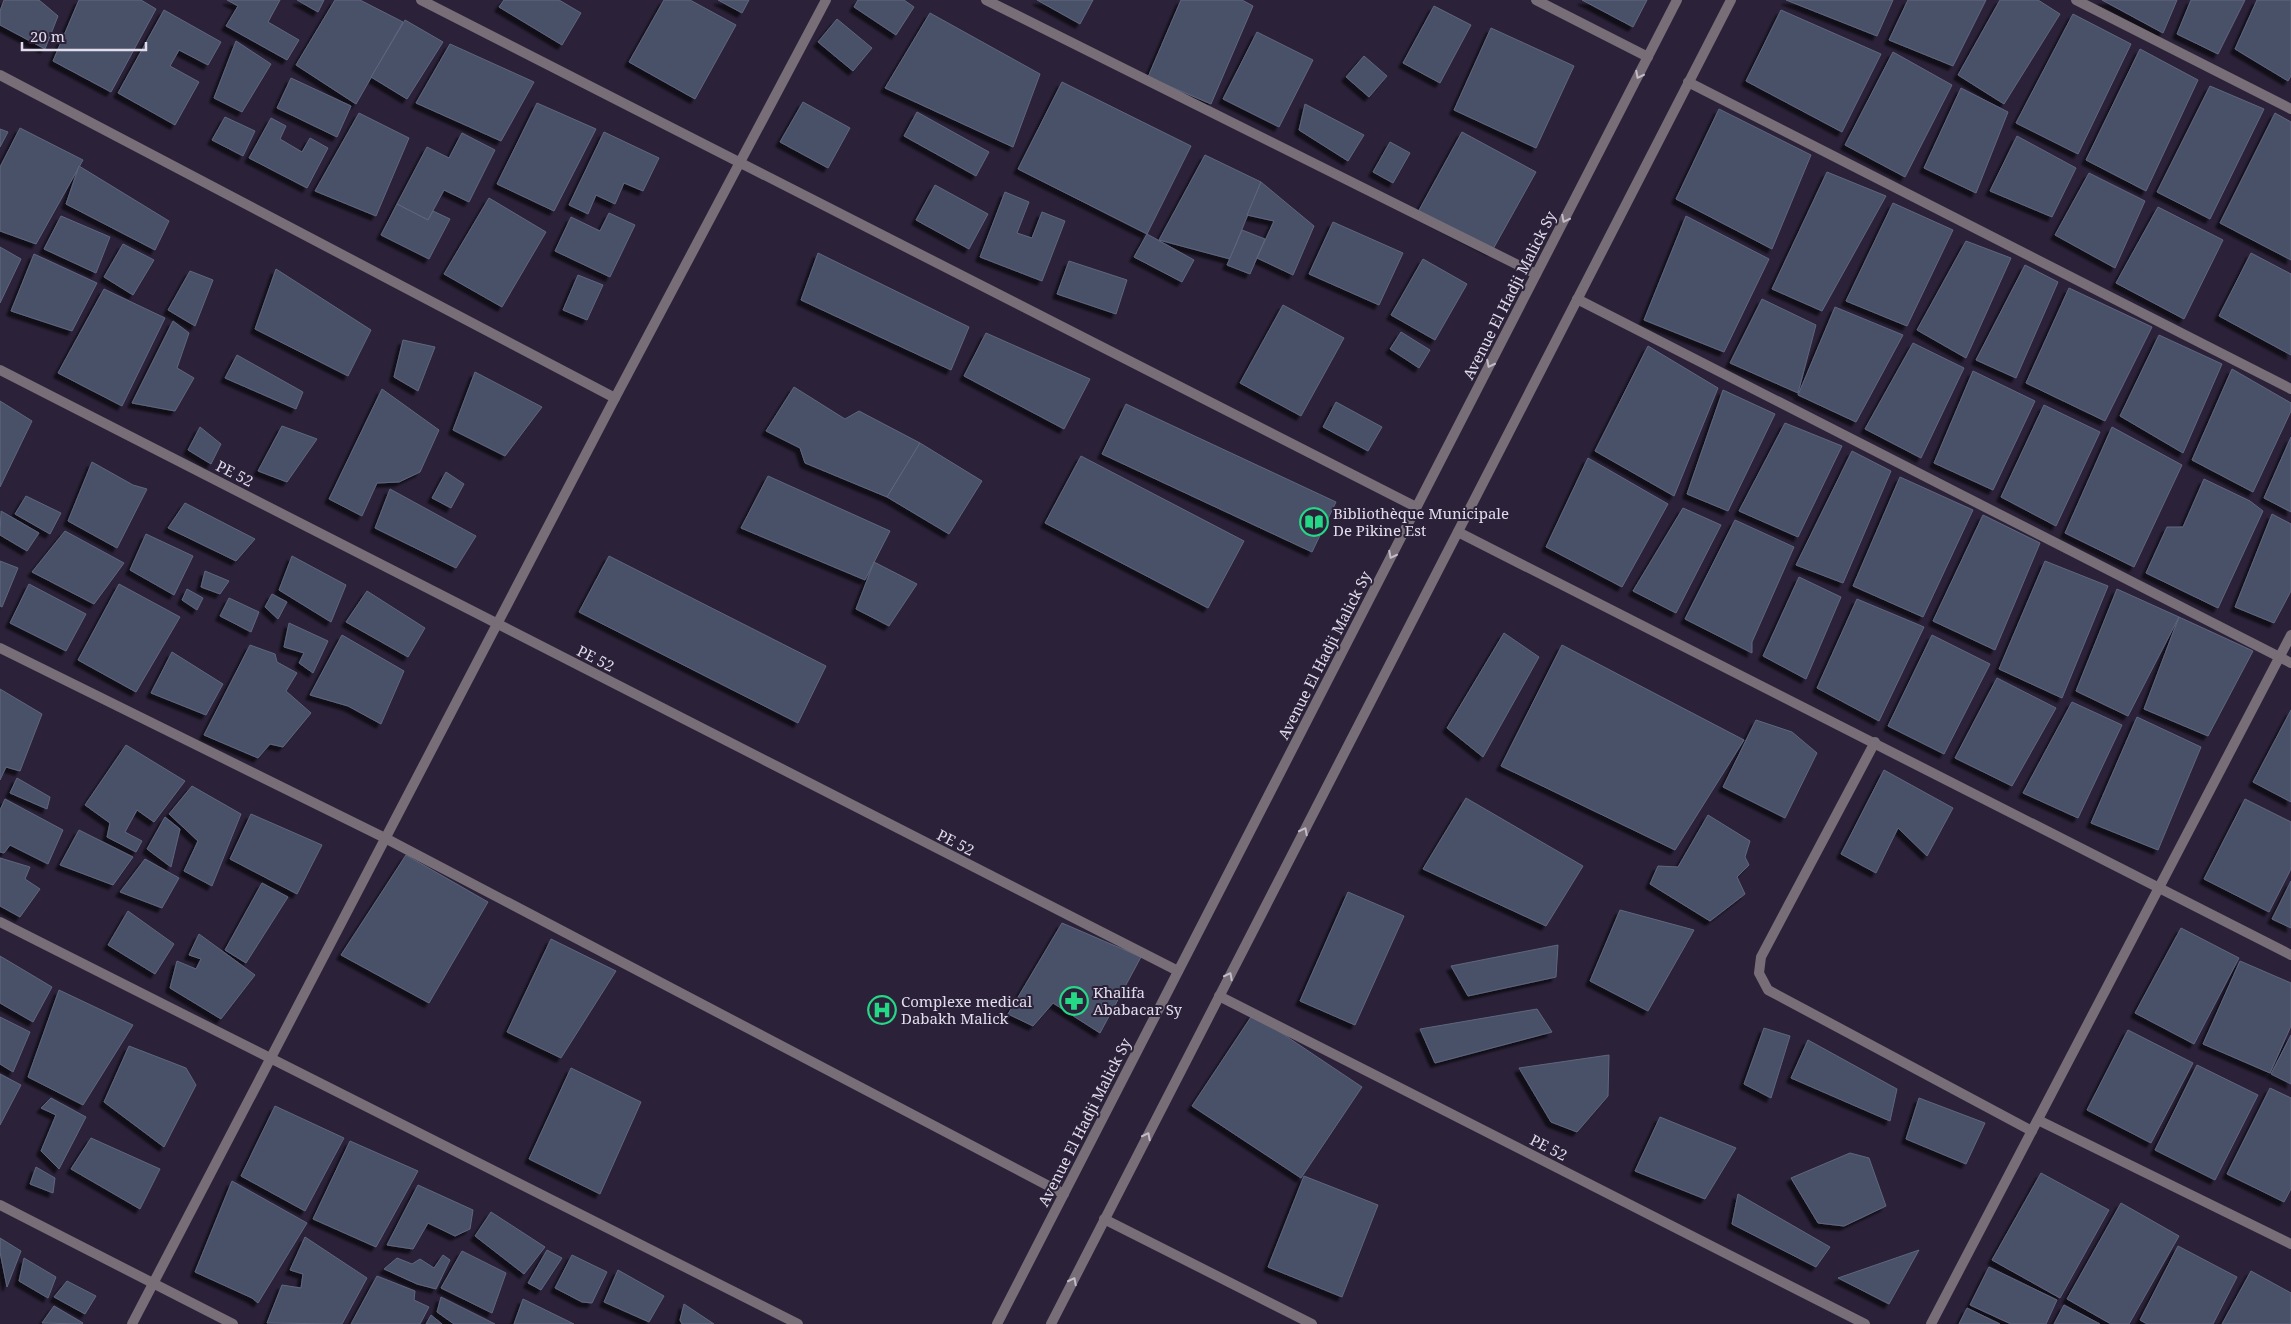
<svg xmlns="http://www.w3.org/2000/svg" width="2291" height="1324" viewBox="0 0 2291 1324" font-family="'Noto Serif',serif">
<defs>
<filter id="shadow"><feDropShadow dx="-4.5" dy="4.5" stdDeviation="1" flood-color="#0009"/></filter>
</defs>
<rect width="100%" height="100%" fill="#2b2239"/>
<g fill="#4a5169" stroke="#5e667f" filter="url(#shadow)">
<path d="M4,0H39L58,16L45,49L0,25V11Z"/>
<path d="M79,0H141L156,9L111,92L53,61Z"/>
<path d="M227,0H280L268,22L299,40L287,60L226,26L238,6Z"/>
<path d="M297,0H324L318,12Z"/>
<path d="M335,0H360L403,22L356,104L296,65Z"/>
<path d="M504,0H559L581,13L562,45L499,7Z"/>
<path d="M664,0H690L736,25L695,99L629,62Z"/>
<path d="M718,0H749L742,13Z"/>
<path d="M858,0H904L914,7L896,35L854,7Z"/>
<path d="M1037,0H1093L1080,24Z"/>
<path d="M1181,0H1242L1253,6L1211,104L1148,77Z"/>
<path d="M1582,0H1647L1633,27Z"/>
<path d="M1786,0H1893L1877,36Z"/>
<path d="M1908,0H1986L1953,66L1889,40Z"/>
<path d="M2000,0H2038L2060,14L2004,104L1958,75Z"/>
<path d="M2102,0H2177L2163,33Z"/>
<path d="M2191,0H2245L2218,54L2177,34Z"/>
<path d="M2257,0H2291V76L2288,81L2235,49Z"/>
<path d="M1434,6L1471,25L1440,83L1403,63Z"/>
<path d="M164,10L221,42L208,65L179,50L170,66L199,82L175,125L118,93Z"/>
<path d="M1781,10L1881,54L1842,132L1746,81Z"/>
<path d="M930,13L1040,74L1013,147L885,88Z"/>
<path d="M2073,14L2131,44L2078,154L2016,123Z"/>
<path d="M837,19L872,48L853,71L818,42Z"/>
<path d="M405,20L443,42L407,99L371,77Z"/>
<path d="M1491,28L1574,66L1536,148L1454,110Z"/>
<path d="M1257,32L1313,60L1279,127L1223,99Z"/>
<path d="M236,41L271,64L242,112L214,98Z"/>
<path d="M450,44L534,82L501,141L416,103Z"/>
<path d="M2140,49L2198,80L2146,191L2086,160Z"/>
<path d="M1893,52L1952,85L1905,177L1845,145Z"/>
<path d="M1364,56L1387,76L1369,97L1346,77Z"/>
<path d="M291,78L351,106L337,137L277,108Z"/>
<path d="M1062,82L1191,146L1147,234L1018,169Z"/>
<path d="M2210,86L2264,109L2210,219L2157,192Z"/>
<path d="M1961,88L2008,112L1976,193L1924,168Z"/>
<path d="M803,102L850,128L828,168L780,142Z"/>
<path d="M537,103L596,129L554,211L497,184Z"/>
<path d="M1305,104L1364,135L1348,161L1299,130Z"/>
<path d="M1719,109L1811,155L1772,249L1676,199Z"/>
<path d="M917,112L989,152L976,176L904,136Z"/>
<path d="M359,113L409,138L376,216L315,191Z"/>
<path d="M2275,113L2291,122V260L2220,223Z"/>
<path d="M225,117L255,131L243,156L212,140Z"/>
<path d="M271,118L286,126L280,139L302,152L310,138L328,148L307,188L249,158Z"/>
<path d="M20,128L83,160L36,244L0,231V167Z"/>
<path d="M0,129L8,132L0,147Z"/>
<path d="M604,132L659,158L643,191L624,183L615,204L596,195L588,214L569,205Z"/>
<path d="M1462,132L1536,172L1492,251L1418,212Z"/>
<path d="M462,133L495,150L469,202L444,190L428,220L397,204L427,147L449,158Z"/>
<path d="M2017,136L2076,168L2052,217L1990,191Z"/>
<path d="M1390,142L1410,153L1393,183L1373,172Z"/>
<path d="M1205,155L1261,182L1230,259L1159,240Z"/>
<path d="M79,166L169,221L155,250L66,204Z"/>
<path d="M1827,172L1886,196L1822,311L1772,289Z"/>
<path d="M2089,173L2145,201L2115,268L2055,235Z"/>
<path d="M1261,182L1314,226L1293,275L1257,258L1274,221L1247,215Z"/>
<path d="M935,185L988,214L969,249L916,220Z"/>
<path d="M1005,192L1029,202L1017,233L1032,238L1042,212L1065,221L1042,281L980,257Z"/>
<path d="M489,198L546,232L502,307L444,274Z"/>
<path d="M1893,203L1953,230L1907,326L1846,301Z"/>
<path d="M397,204L428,220L433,211L450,219L429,259L381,235Z"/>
<path d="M2158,207L2223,240L2184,319L2116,283Z"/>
<path d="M609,213L635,225L610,277L555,251L571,217L600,231Z"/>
<path d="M61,216L110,237L96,273L44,249Z"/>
<path d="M1686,216L1769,259L1724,352L1644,320Z"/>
<path d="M1333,222L1403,253L1379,305L1309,274Z"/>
<path d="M1242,230L1265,239L1250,274L1227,265Z"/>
<path d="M1147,234L1194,260L1182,282L1134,257Z"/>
<path d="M1966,241L2011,258L1966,358L1917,330Z"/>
<path d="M123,244L154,260L133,295L104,277Z"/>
<path d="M0,247L21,259L0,303Z"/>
<path d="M818,253L969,327L951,370L801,300Z"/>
<path d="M2251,253L2291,274V355L2219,316Z"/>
<path d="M34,254L97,283L72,331L11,311Z"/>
<path d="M1423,259L1467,284L1435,340L1391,315Z"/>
<path d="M1069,261L1127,280L1116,314L1057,294Z"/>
<path d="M2025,265L2058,282L2016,378L1976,360Z"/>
<path d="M276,269L371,330L348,376L255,329Z"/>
<path d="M190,271L213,280L195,326L168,310Z"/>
<path d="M578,275L603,285L587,320L563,310Z"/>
<path d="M2069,288L2152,327L2105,421L2026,383Z"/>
<path d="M104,289L165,318L122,406L58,373Z"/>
<path d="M1762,299L1816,325L1798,393L1730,363Z"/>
<path d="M1283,305L1344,338L1301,416L1240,383Z"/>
<path d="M1835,307L1903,335L1856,422L1798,395Z"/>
<path d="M173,321L189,333L177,368L194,378L175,411L132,403Z"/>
<path d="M1401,332L1430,350L1419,368L1390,349Z"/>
<path d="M986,333L1090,379L1064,429L964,376Z"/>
<path d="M2159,335L2222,364L2183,453L2120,416Z"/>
<path d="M403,340L435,347L418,391L394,377Z"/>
<path d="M1913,343L1964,368L1921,458L1865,429Z"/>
<path d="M1648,346L1718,388L1674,496L1595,451Z"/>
<path d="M237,355L303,392L296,409L225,378Z"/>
<path d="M2232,369L2291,403V411L2253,492L2192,460Z"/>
<path d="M1973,371L2035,401L1993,490L1934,463Z"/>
<path d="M475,372L542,407L505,456L453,430Z"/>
<path d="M794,387L845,419L859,411L920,443L887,497L805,463L800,448L766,431Z"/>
<path d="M382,389L439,430L420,472L399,482L377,483L362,516L329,499Z"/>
<path d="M1723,390L1775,414L1728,511L1687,494Z"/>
<path d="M0,401L32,421L0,487Z"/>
<path d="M1336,402L1382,427L1368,451L1323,427Z"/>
<path d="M1126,404L1336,502L1312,552L1102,454Z"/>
<path d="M2044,405L2100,432L2056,526L2001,497Z"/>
<path d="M1785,423L1842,446L1798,537L1739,511Z"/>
<path d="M282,426L317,439L287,482L258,471Z"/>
<path d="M200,427L221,444L211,464L188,450Z"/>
<path d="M2112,427L2182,465L2134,567L2065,533Z"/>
<path d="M2291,437V512L2264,498Z"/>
<path d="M920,443L982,481L949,534L887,497Z"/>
<path d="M1852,451L1891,471L1843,583L1796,565Z"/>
<path d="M1081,456L1244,541L1208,608L1045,523Z"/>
<path d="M1588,458L1668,504L1622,587L1546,547Z"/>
<path d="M92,462L133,485L147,489L117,548L68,521Z"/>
<path d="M446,472L464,484L451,508L432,498Z"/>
<path d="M768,476L890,531L865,580L741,528Z"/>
<path d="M1900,477L1973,510L1923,617L1853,586Z"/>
<path d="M2204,479L2250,501L2263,511L2218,608L2146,573L2167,527H2183Z"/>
<path d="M390,489L476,536L456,568L375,528Z"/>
<path d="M26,496L61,513L50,534L15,514Z"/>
<path d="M185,503L255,539L236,561L168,528Z"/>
<path d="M1683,508L1721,525L1676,613L1633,591Z"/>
<path d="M1,511L39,533L27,551L0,535Z"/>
<path d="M2272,514L2291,524V591L2274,623L2235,607Z"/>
<path d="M1983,515L2040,543L1995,650L1933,621Z"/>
<path d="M1735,520L1794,547L1752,642V653L1685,619Z"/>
<path d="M65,531L124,563L94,604L32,572Z"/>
<path d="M146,534L193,556L174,595L130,570Z"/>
<path d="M292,556L346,585L331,622L279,590Z"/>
<path d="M609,556L826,666L798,723L579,612Z"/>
<path d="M0,561L18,568L2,607L0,606Z"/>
<path d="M2045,561L2108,586L2062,698L1999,669Z"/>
<path d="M874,562L917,584L889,626L856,609Z"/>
<path d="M205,571L229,581L220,594L201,587Z"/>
<path d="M1799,577L1841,597L1806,679L1763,656Z"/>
<path d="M29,584L86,614L66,651L10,623Z"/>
<path d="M119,584L180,617L136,692L78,660Z"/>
<path d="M187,589L203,598L197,610L182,600Z"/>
<path d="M2117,589L2179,617L2128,716L2076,691Z"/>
<path d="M367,591L425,628L408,657L346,622Z"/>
<path d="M272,594L287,602L278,619L265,607Z"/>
<path d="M229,598L259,612L251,632L220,616Z"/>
<path d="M1857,599L1924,627L1879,721L1817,688Z"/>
<path d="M2179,617L2253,651L2208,736L2144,709Z"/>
<path d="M289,623L328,641L313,673L299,663L304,653L284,647Z"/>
<path d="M1504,633L1539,657L1483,757L1447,728Z"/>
<path d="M342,635L404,671L381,724L348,706L310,695Z"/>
<path d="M1932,635L1990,664L1944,754L1888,726Z"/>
<path d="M250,645L275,654L277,662L297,673L286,691L311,713L283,747L270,744L258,758L204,735Z"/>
<path d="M1562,645L1744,740L1675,850L1501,766Z"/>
<path d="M172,652L223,684L206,715L151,693Z"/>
<path d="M1997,678L2056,708L2012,786L1955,758Z"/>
<path d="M0,689L42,714L20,771L6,767L0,780Z"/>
<path d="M2072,702L2122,725L2078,818L2023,793Z"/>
<path d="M2291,710V802L2253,782Z"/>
<path d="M2137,717L2201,747L2158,850L2091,823Z"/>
<path d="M1756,720L1792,732L1817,753L1785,818L1723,787Z"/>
<path d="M126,745L185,781L154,822L137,810L125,832L142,841L136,852L107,837L110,823L85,805Z"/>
<path d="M1884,770L1953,808L1927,856L1898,828L1876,873L1841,854Z"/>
<path d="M17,778L50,797L47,809L10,793Z"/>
<path d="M192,786L241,814L212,886L184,871L198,841L169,814Z"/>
<path d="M1466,798L1583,866L1546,926L1423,869Z"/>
<path d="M5,799L63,830L48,864L10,845L4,853L0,852V810Z"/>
<path d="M2245,799L2291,822V869L2269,912L2204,879Z"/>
<path d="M251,814L322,845L297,894L230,859Z"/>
<path d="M1708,815L1750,841L1745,857L1749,865L1737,877L1745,894L1710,921L1650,884L1658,866L1678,867Z"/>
<path d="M165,817L180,829L171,867L147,849Z"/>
<path d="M79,830L133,857L113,885L60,865Z"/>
<path d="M406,855L488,902L429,1003L341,955Z"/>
<path d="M0,858L30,867L25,879L40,889L20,917L0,906Z"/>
<path d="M145,859L179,878L162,908L120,892Z"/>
<path d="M2291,881V928L2272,919Z"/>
<path d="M262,883L288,897L246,963L225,950Z"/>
<path d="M1348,892L1404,916L1355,1025L1300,1001Z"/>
<path d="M1620,910L1694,930L1648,1011L1590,981Z"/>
<path d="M128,911L174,944L155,974L108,945Z"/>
<path d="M1062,923L1141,957L1100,1033L1053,1003L1033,1026L1008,1014Z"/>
<path d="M2181,928L2239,958L2194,1044L2135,1013Z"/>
<path d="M199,934L255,975L221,1019L170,988L177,961L196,969L201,959L189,955Z"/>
<path d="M551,939L616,971L561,1058L507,1032Z"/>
<path d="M1558,945L1556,977L1468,996L1451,966Z"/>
<path d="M0,956L52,987L33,1022L0,1003Z"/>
<path d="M2240,961L2291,983V1026L2270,1073L2203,1044Z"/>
<path d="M59,990L133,1025L83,1105L28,1077Z"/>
<path d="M1537,1009L1552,1032L1435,1063L1420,1029Z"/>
<path d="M1253,1014L1362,1087L1301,1178L1192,1106Z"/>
<path d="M0,1017L30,1032L13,1072L0,1064Z"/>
<path d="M1764,1028L1790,1036L1771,1098L1744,1084Z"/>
<path d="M2128,1030L2193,1063L2151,1143L2087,1110Z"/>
<path d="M2291,1035V1084L2271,1074Z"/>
<path d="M1808,1040L1897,1089L1890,1121L1791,1078Z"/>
<path d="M129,1046L186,1068L196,1085L164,1147L104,1102Z"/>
<path d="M1609,1055L1608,1096L1577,1132L1551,1122L1519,1068Z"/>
<path d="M2197,1065L2258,1095L2215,1180L2155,1150Z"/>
<path d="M571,1068L641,1102L600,1194L529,1159Z"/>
<path d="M0,1074L21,1085L0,1125Z"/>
<path d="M2270,1088L2291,1098V1189L2284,1202L2227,1174Z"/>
<path d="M51,1098L86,1117L59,1169L41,1151L56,1115L41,1108Z"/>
<path d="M1919,1098L1985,1123L1966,1164L1906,1139Z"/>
<path d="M275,1106L344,1138L305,1211L241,1176Z"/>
<path d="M1660,1117L1736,1148L1705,1199L1635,1171Z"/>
<path d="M91,1138L160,1169L140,1209L71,1169Z"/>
<path d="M350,1141L418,1171L376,1247L313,1219Z"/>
<path d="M1850,1153L1869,1158L1886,1206L1844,1226L1818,1223L1791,1178Z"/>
<path d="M36,1167L55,1178L53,1193L30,1184Z"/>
<path d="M2041,1173L2109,1210L2060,1298L1992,1260Z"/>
<path d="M1304,1176L1378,1205L1342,1297L1268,1267Z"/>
<path d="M232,1181L307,1223L258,1303L252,1298L195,1272Z"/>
<path d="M418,1185L473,1210L470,1229L455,1236L428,1223L413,1249L387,1245Z"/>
<path d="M1738,1194L1830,1247L1816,1267L1732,1224Z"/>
<path d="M2121,1203L2179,1236L2129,1324H2111L2067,1299Z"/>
<path d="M491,1212L545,1247L524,1274L475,1236Z"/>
<path d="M305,1237L367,1278L342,1324L267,1323L282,1285L301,1288L303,1274L290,1270Z"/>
<path d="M0,1238L21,1251L7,1287L0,1252Z"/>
<path d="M2178,1246L2237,1277L2213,1324H2147L2140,1320Z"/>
<path d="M547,1250L562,1258L541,1290L528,1283Z"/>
<path d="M1919,1250L1889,1304L1838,1278Z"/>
<path d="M462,1251L506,1273L492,1313L441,1288Z"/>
<path d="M443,1255L450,1260L436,1289L417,1284L384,1269L397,1258L412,1264L420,1259L434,1268Z"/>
<path d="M572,1255L607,1272L592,1303L582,1302L555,1288Z"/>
<path d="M24,1258L56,1277L48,1298L19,1281Z"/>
<path d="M1989,1267L2057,1300L2046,1324H2011L1970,1305Z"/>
<path d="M618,1270L664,1296L649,1322L604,1302Z"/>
<path d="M2251,1271L2291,1293V1324H2222Z"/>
<path d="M377,1276L415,1291L414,1300L429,1307L420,1324H351Z"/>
<path d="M67,1281L96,1296L85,1314L54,1297Z"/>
<path d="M441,1297L495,1324H454L437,1312Z"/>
<path d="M523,1299L574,1324H514Z"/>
<path d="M684,1304L714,1324H682L680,1320Z"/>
<path d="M2064,1305L2100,1324H2054Z"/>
<path d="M54,1306L83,1323L82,1324L42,1323Z"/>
<path d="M1967,1308L2000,1324H1959Z"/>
<path d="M431,1315L442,1324H426Z"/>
</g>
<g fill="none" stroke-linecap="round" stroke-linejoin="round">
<g stroke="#786e77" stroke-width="10">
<path d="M421,0L1416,507"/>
<path d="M986,0L1536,274"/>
<path d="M1536,0L1648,57"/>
<path d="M2076,0L2291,109"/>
<path d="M0,75L615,398"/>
<path d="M1688,82L2291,389"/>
<path d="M1577,299L2291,663"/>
<path d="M0,370L1178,971"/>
<path d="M1458,532L2291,955"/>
<path d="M0,648L385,838L1064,1194"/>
<path d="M1875,742L1761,957L1759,973L1768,990L2032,1131"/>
<path d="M0,922L798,1324"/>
<path d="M1219,996L1865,1324"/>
<path d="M2038,1120L2291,1244"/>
<path d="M0,1205L233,1324"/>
<path d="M1104,1219L1312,1324"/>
<path d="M132,1324L615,398L826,0"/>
<path d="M1931,1324L2291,635"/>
</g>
<g stroke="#786e77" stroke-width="10">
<path d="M997,1324L1677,0"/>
<path d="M1051,1324L1731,0"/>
</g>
</g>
<defs><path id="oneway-chevron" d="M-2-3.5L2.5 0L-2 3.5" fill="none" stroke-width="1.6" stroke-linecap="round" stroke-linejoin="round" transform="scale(1.25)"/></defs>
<g stroke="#c2bcc9">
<use href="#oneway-chevron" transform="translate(1639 75) rotate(117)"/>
<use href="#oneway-chevron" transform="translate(1565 219) rotate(117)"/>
<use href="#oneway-chevron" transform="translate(1490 364) rotate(117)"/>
<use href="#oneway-chevron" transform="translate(1392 555) rotate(117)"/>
<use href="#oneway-chevron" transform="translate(1304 831) rotate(-63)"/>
<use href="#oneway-chevron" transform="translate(1229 976) rotate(-63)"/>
<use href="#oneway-chevron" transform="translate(1147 1136) rotate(-63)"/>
<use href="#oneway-chevron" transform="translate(1073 1281) rotate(-63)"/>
</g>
<defs>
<symbol id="library-ring" viewBox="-11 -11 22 22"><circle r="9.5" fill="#2b2239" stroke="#25d886" stroke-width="1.5"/><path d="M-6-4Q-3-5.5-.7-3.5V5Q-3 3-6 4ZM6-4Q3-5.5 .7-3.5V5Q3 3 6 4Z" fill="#25d886"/></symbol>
<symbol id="pharmacy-ring" viewBox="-11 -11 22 22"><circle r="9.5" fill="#2b2239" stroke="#25d886" stroke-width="1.5"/><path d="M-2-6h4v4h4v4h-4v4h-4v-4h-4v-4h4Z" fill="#25d886"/></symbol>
<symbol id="hospital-ring" viewBox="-11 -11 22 22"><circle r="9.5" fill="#2b2239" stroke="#25d886" stroke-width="1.5"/><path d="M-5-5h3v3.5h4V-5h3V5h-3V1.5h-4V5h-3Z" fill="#25d886"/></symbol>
</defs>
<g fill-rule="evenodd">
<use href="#library-ring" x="1298" y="506" width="32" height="32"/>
<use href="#pharmacy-ring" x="1058" y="985" width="32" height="32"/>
<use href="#hospital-ring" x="866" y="994" width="32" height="32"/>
</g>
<g text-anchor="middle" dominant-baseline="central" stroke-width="4" stroke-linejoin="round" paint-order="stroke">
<g font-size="15" fill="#e1ddec" stroke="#2b2239">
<text transform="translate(1509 295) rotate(-63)">Avenue El Hadji Malick Sy</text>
<text transform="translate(235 473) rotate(27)">PE 52</text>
<text transform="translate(1324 655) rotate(-63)">Avenue El Hadji Malick Sy</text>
<text transform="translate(596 658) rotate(27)">PE 52</text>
<text transform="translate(956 842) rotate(27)">PE 52</text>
<text transform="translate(1084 1122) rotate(-63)">Avenue El Hadji Malick Sy</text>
<text transform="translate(1549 1147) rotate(27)">PE 52</text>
</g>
<g font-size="15" fill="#e1ddec" stroke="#2b2239" text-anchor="start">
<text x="1333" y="513">Bibliothèque Municipale<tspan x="1333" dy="17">De Pikine Est</tspan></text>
<text x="1093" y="992">Khalifa<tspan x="1093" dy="17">Ababacar Sy</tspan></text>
<text x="901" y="1001">Complexe medical<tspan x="901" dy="17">Dabakh Malick</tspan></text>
</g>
</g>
<path d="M22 42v8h124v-8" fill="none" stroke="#e1ddec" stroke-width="2.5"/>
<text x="30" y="42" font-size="15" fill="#e1ddec" stroke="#2b2239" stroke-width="4" paint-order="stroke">20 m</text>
</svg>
